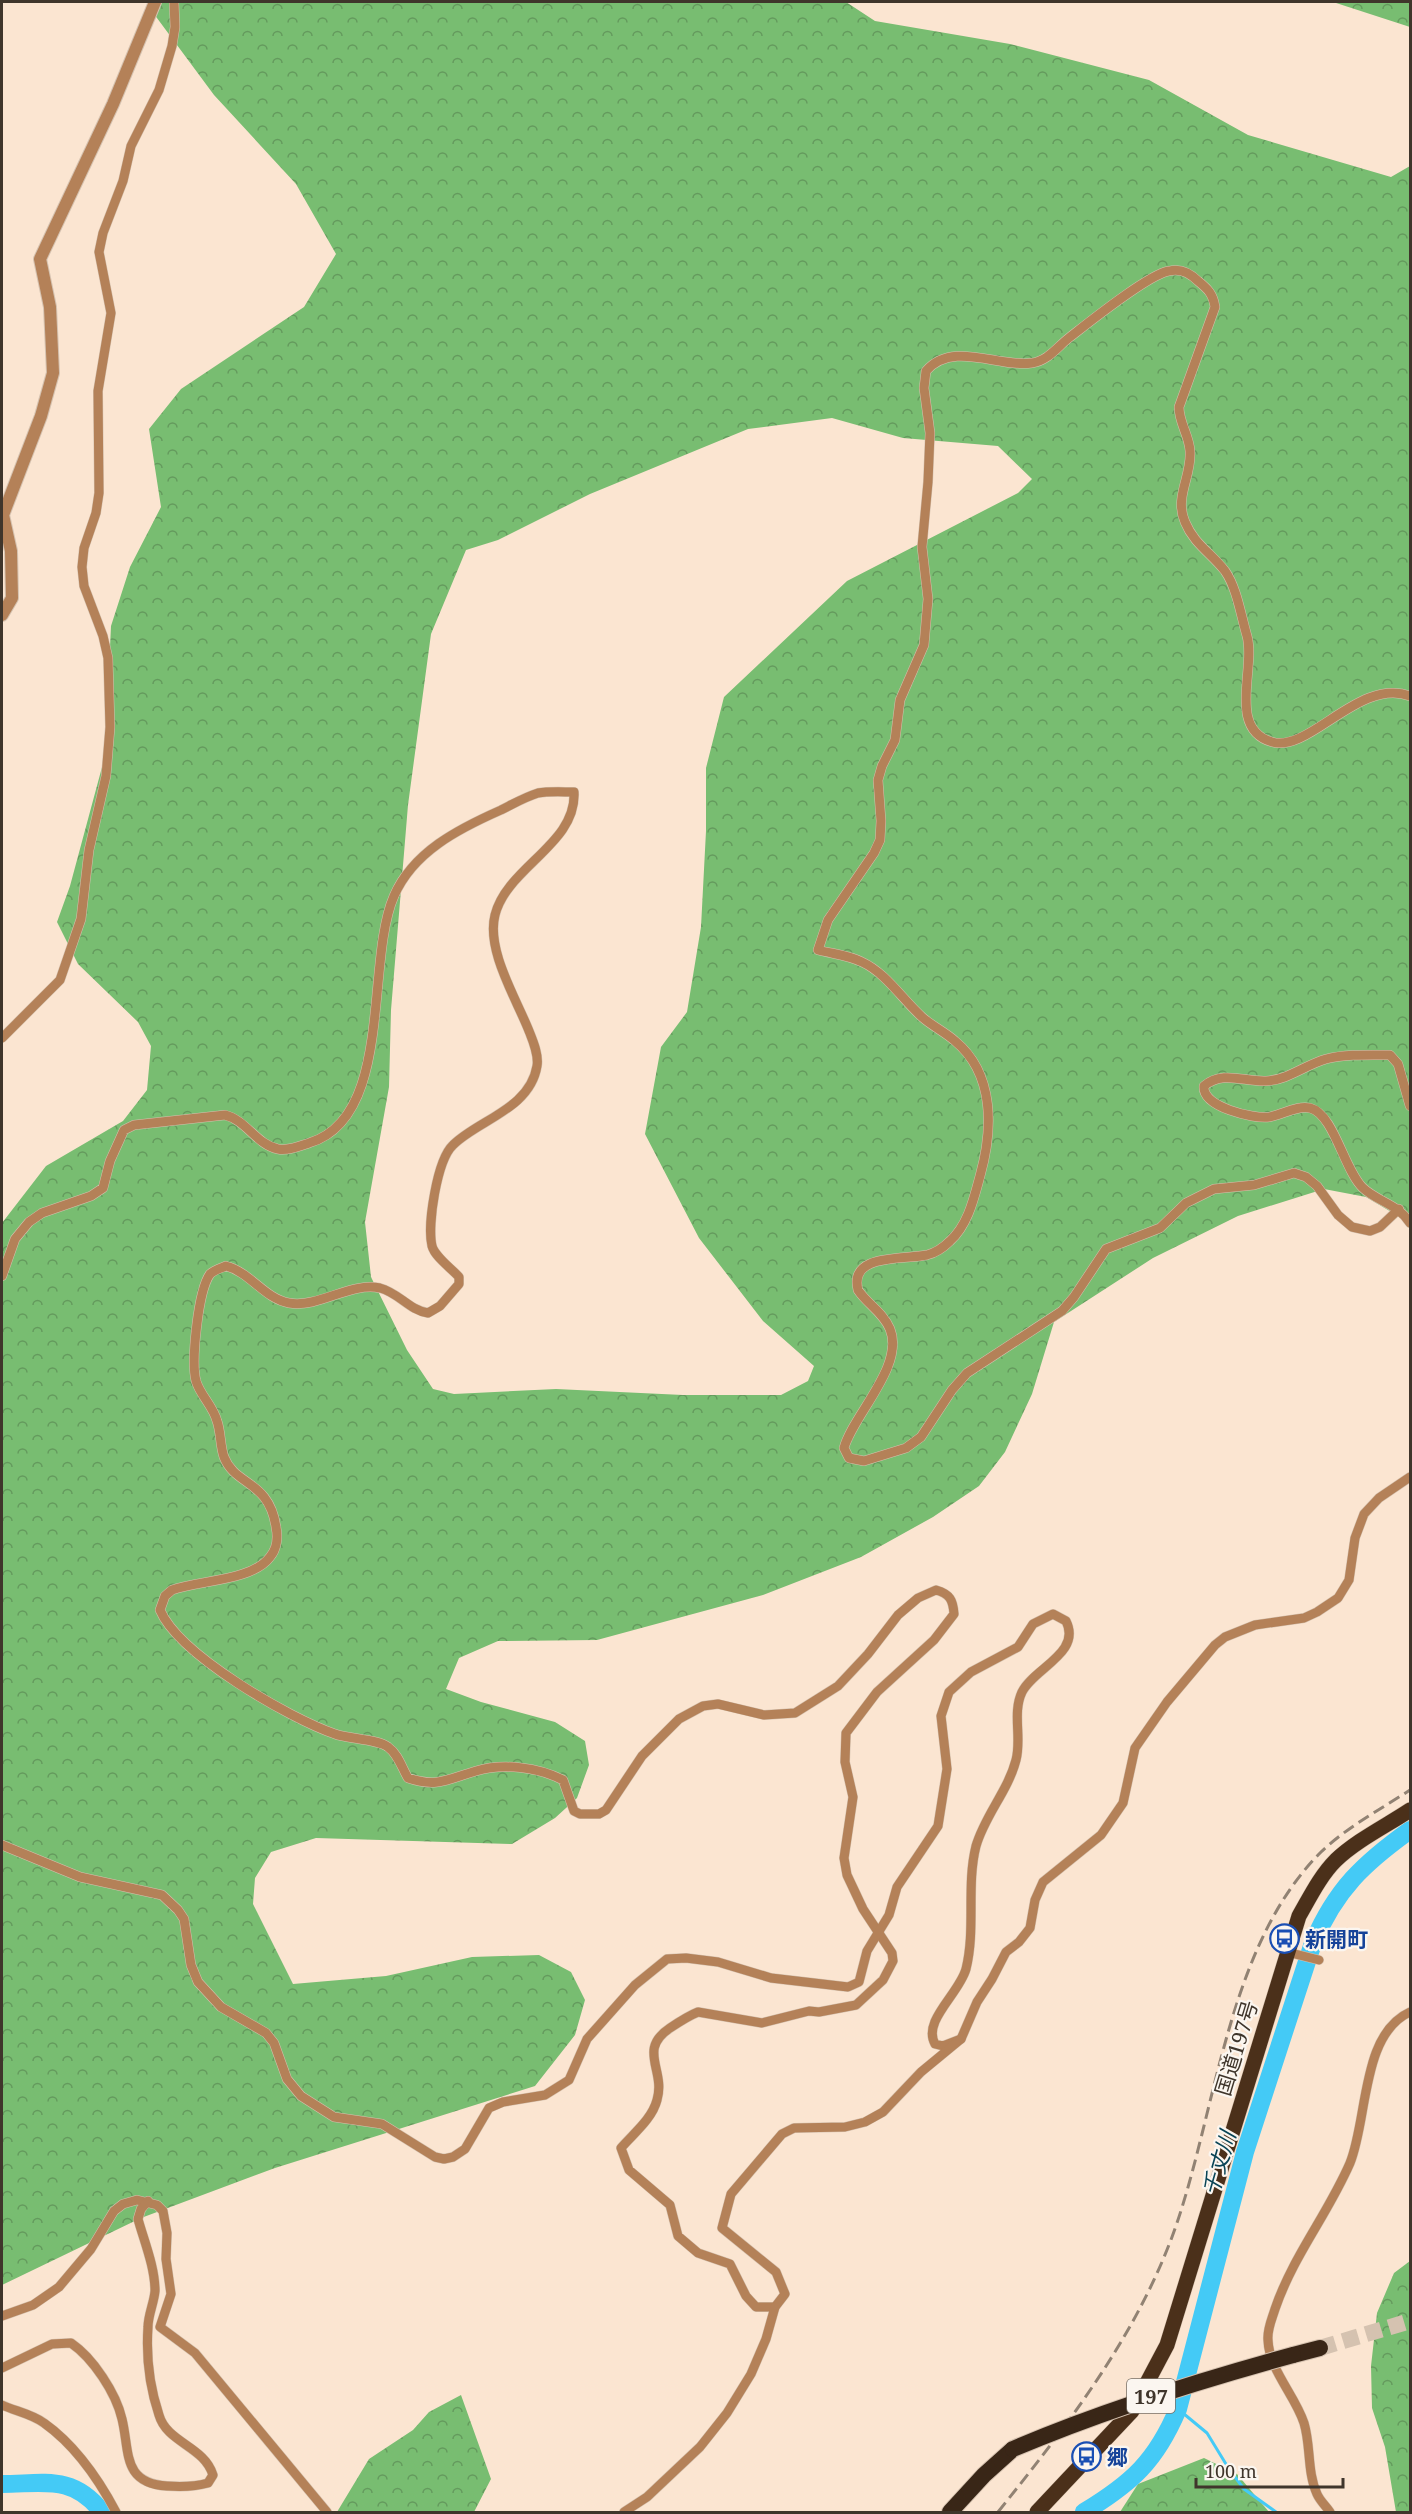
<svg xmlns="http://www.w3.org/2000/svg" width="1412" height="2514" viewBox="0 0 1412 2514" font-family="'Noto Serif','Noto Sans JP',serif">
<defs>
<pattern id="forest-crowns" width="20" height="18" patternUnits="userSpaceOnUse" patternTransform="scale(1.5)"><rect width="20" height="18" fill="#78bd71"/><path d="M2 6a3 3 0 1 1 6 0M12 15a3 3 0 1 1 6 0" fill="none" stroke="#649a5d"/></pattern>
</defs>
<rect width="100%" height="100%" fill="#fbe5d1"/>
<g fill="url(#forest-crowns)" fill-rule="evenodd">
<path d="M148,2H846L875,21L1010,44L1149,80L1248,135L1391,177L1410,166V1223L1366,1197L1324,1189L1238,1216L1153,1258L1054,1322L1032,1394L1005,1452L979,1486L933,1517L861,1557L763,1595L597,1640L498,1641L459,1658L446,1689L481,1702L555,1722L585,1741L589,1765L577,1798L555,1818L512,1844L316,1838L271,1852L255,1878L253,1904L293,1984L386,1976L472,1957L539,1955L571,1972L585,2000L575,2035L535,2086L275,2168L141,2218L2,2285V1223L46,1166L123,1121L147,1090L151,1046L138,1022L78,964L57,922L70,886L105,756L111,626L130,567L161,507L149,429L181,389L304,307L336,254L296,184L214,95L154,14ZM832,418L903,438L998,446L1032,479L1018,493L847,581L724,697L706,768V831L701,927L687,1012L661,1047L645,1134L699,1238L763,1321L814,1366L808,1381L781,1395H683L556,1389L454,1394L433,1389L407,1350L371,1277L365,1222L389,1087L391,1010L408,805L431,634L466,550L498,540L590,494L748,429Z"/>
<path d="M1333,2H1410V27Z"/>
<path d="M1410,2261V2512H1396L1385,2447L1372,2408L1371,2366L1377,2313L1394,2273Z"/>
<path d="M461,2395L491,2479L474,2512H337L369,2459L413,2430L429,2412Z"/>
<path d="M1204,2458L1237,2474L1269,2512H1120L1138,2484Z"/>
</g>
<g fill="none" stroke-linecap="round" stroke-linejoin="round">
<path stroke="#44caf6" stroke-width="3" d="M1178,2409L1207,2433L1229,2469L1244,2489L1276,2512"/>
<g stroke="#44caf6" stroke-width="18">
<path d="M2,2484C43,2484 73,2474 102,2512"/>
<path d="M1084,2512C1132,2483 1156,2461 1178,2409L1245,2152L1313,1943C1336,1889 1364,1863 1410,1830"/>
</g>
<path stroke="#d5c2b0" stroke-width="16" stroke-dasharray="16 8" stroke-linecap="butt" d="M1320,2348L1410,2321"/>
<defs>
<g id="minor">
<path d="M2,1038L60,980L81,919L89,850L106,776L110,727L108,658L103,636L84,586L82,567L84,548L96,513L99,493L98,391L111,313L99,252L103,233L123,181L131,146L159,90L172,46L175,27L174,2"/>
<path d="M1410,1106L1398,1064L1390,1055C1369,1055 1346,1054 1326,1059C1305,1065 1288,1080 1266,1081C1244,1082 1223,1070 1204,1086C1202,1107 1253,1119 1269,1117C1282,1115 1297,1105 1310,1108C1334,1114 1344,1170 1363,1188C1378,1202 1398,1204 1410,1223"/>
<path d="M1399,1209L1380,1227L1370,1231L1352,1227L1338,1215L1317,1186L1306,1177L1294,1173L1254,1185L1214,1189L1186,1203L1160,1228L1106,1249L1074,1297L1062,1311L967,1373L952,1390L921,1437L906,1448L864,1461L849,1458L844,1448C853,1415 905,1366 890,1329C883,1312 867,1304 858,1290C849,1253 903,1260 927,1255C935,1253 944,1247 950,1241C968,1225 974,1198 980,1176C993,1130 995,1074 955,1041C945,1032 932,1026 922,1017C902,999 886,973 862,962C848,955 833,954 818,950L828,920L874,853L880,840L881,821L878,780L882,766L895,740L900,700L924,645L928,599L922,547L928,482L930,433L924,388L926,371C953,340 999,368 1032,363C1048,361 1058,346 1070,337C1088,323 1149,274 1169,271C1181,268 1190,273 1198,281C1208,289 1213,294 1215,307L1179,407C1179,423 1189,435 1190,451C1192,476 1174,497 1185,522C1194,544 1211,553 1225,571C1237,588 1241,616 1247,636C1256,668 1227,729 1272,742C1310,753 1359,677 1410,696"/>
<path d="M2,1276L15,1239L29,1222L42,1213L91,1196L103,1188L110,1161L124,1130L134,1125L225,1115C246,1120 257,1145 278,1149C287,1151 300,1146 309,1143C394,1118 365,962 394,896C413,852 458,829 501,810C513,804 525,797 538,793C549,791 563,792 574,792C577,844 507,867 495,915C486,950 516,998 529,1031C533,1041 539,1055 537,1066C530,1109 478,1120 453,1145C437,1160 427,1225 432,1246C435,1257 451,1268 459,1277V1284L440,1306L428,1313C409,1310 399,1293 380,1288C349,1282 320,1308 289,1303C265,1299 250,1272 226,1266C221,1268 214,1270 210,1274C198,1291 191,1361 196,1381C200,1395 213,1406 217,1421C221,1432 220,1446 224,1457C235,1486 269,1480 276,1527C278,1537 277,1549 270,1557C252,1581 200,1580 172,1590L165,1596L160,1610C179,1655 289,1718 335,1734C348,1739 378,1739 388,1747C398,1754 402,1768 408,1778C437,1788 448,1779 476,1771C503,1763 538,1767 563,1780L574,1811L580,1814H599L606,1810L642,1756L679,1719L703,1706L718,1704L764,1715L795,1713L838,1686L868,1654L898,1615L918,1598L936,1590C950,1594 953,1600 954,1614L934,1640L877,1692L846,1733L845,1762L853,1797L844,1858L847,1875L863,1909L892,1953L893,1961L883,1980L856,2005L819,2012L809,2011L762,2023L698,2012C688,2016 679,2022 670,2028C637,2050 666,2070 657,2100C652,2119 634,2133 621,2148L629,2170L670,2205L678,2236L698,2253L730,2264L746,2296L756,2307H775"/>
<path d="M2,1845L80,1877L162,1895L178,1910L184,1919L191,1965L198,1982L221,2007L266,2033L274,2043L287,2079L301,2096L334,2117L382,2124L435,2157L444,2159L453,2157L465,2149L489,2108L503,2102L545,2095L569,2080L587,2039L635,1985L667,1959L686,1958L718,1962L771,1978L848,1987L859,1982L867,1951L889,1915L897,1887L938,1826L947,1769L941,1716L949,1692L971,1672L1018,1647L1033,1624L1053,1614L1066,1621C1082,1653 1034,1668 1022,1692C1012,1713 1022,1738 1016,1760C1008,1791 985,1815 976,1846C966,1886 976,1929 966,1969C959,1994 922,2021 935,2044L943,2046L961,2039"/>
<path d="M1287,1952L1319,1960"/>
<path d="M2,2316L33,2305L59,2287L91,2249L114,2211L123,2204L137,2200L157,2205L163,2211L167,2233L166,2259L171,2294L160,2327L195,2353L327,2512"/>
<path d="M2,2368L52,2344L71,2343C93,2358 116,2393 122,2419C130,2452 122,2483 167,2486C181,2487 194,2487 208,2483L213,2475C204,2446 167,2443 159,2415C150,2388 146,2356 148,2327C148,2315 154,2303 155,2291C155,2267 144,2241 138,2219L141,2209L148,2201"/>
<path d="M2,2405C15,2411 32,2414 44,2423C75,2445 99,2480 116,2512"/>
<path d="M624,2512L647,2497L700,2447L727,2413L751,2374L766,2339L775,2307L785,2294L776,2272L722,2228L731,2194L782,2134L794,2128L845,2127L865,2122L883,2112L921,2072L961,2039L977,2002L992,1979L1006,1952L1019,1942L1030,1928L1035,1900L1043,1882L1101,1835L1123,1803L1135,1748L1167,1702L1215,1645L1225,1637L1255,1625L1304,1618L1317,1612L1338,1598L1349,1580L1355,1538L1364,1514L1379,1498L1410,1477"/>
<path d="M1330,2512C1326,2506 1320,2501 1317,2494C1307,2472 1311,2446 1304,2423C1295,2395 1269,2370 1268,2340C1267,2329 1272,2319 1275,2309C1293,2256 1328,2214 1350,2163C1368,2119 1361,2034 1410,2012"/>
</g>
<path id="tertiary" d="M2,615L12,598L11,551L3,515L41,416L53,373L50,307L40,259L113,104L155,2"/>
<path id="trunk" d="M1037,2512L1132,2411L1167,2345L1299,1916C1310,1897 1320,1876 1336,1860C1357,1840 1386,1826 1410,1810"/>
<g id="motorway">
<path d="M1293,2355L1320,2348"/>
<path d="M950,2512L984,2475L1013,2449"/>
</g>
</defs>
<use href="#minor" stroke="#d5c2b0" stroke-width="10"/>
<use href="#tertiary" stroke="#d5c2b0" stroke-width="14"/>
<use href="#trunk" stroke="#d5c2b0" stroke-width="16"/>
<use href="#motorway" stroke="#d5c2b0" stroke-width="18"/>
<use href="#minor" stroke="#b48158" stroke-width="9"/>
<use href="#tertiary" stroke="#b48158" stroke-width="12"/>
<use href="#trunk" stroke="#4b301a" stroke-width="15"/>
<use href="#motorway" stroke="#392617" stroke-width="16"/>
<path stroke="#918273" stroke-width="3" stroke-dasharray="12 6" stroke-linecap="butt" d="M998,2512C1066,2427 1133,2341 1172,2237C1217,2115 1225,1948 1321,1852C1347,1827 1381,1809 1410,1790"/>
<defs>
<path id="motorway-bridge" d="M1013,2449C1104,2410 1198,2381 1293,2355"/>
</defs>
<use href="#motorway-bridge" stroke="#d5c2b0" stroke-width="18" stroke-linecap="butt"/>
<use href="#motorway-bridge" stroke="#392617" stroke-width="16"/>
</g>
<defs>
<symbol id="bus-ring" viewBox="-11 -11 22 22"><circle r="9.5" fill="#fbf6f0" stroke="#1a4fb4" stroke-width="1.5"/><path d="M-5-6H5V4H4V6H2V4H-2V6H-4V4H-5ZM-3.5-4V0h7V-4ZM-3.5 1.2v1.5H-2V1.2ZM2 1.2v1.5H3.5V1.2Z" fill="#1a4fb4"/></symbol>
</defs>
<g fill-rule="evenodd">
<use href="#bus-ring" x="1268" y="1922" width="33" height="33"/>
<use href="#bus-ring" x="1070" y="2440" width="33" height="33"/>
</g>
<g text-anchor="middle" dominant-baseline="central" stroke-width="4.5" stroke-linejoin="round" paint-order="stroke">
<rect fill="#fbf6f0" stroke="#776f66" stroke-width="1.5" x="1127" y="2379" width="48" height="34" rx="4.5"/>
<g font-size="20" font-weight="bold" fill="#3f352b">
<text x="1151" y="2396">197</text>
</g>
<g font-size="21" font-weight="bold" fill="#164399" stroke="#fbf6f0" text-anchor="start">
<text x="1305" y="1939">新開町</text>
<text x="1107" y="2457">郷</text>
</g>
<g font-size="21" fill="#3f352b" stroke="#fbf6f0">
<text transform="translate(1236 2048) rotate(-73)">国道197号</text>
</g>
<g font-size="22" font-style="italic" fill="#094456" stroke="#fbf6f0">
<text transform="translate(1218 2163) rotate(-74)">千丈川</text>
</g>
</g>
<rect width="1412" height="2514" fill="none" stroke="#3f352b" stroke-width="6"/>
<path d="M1196 2478v9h147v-9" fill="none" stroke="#3f352b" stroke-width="3"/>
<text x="1205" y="2478" font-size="18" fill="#3f352b" stroke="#fbf6f0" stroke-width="4.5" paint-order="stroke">100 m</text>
</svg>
